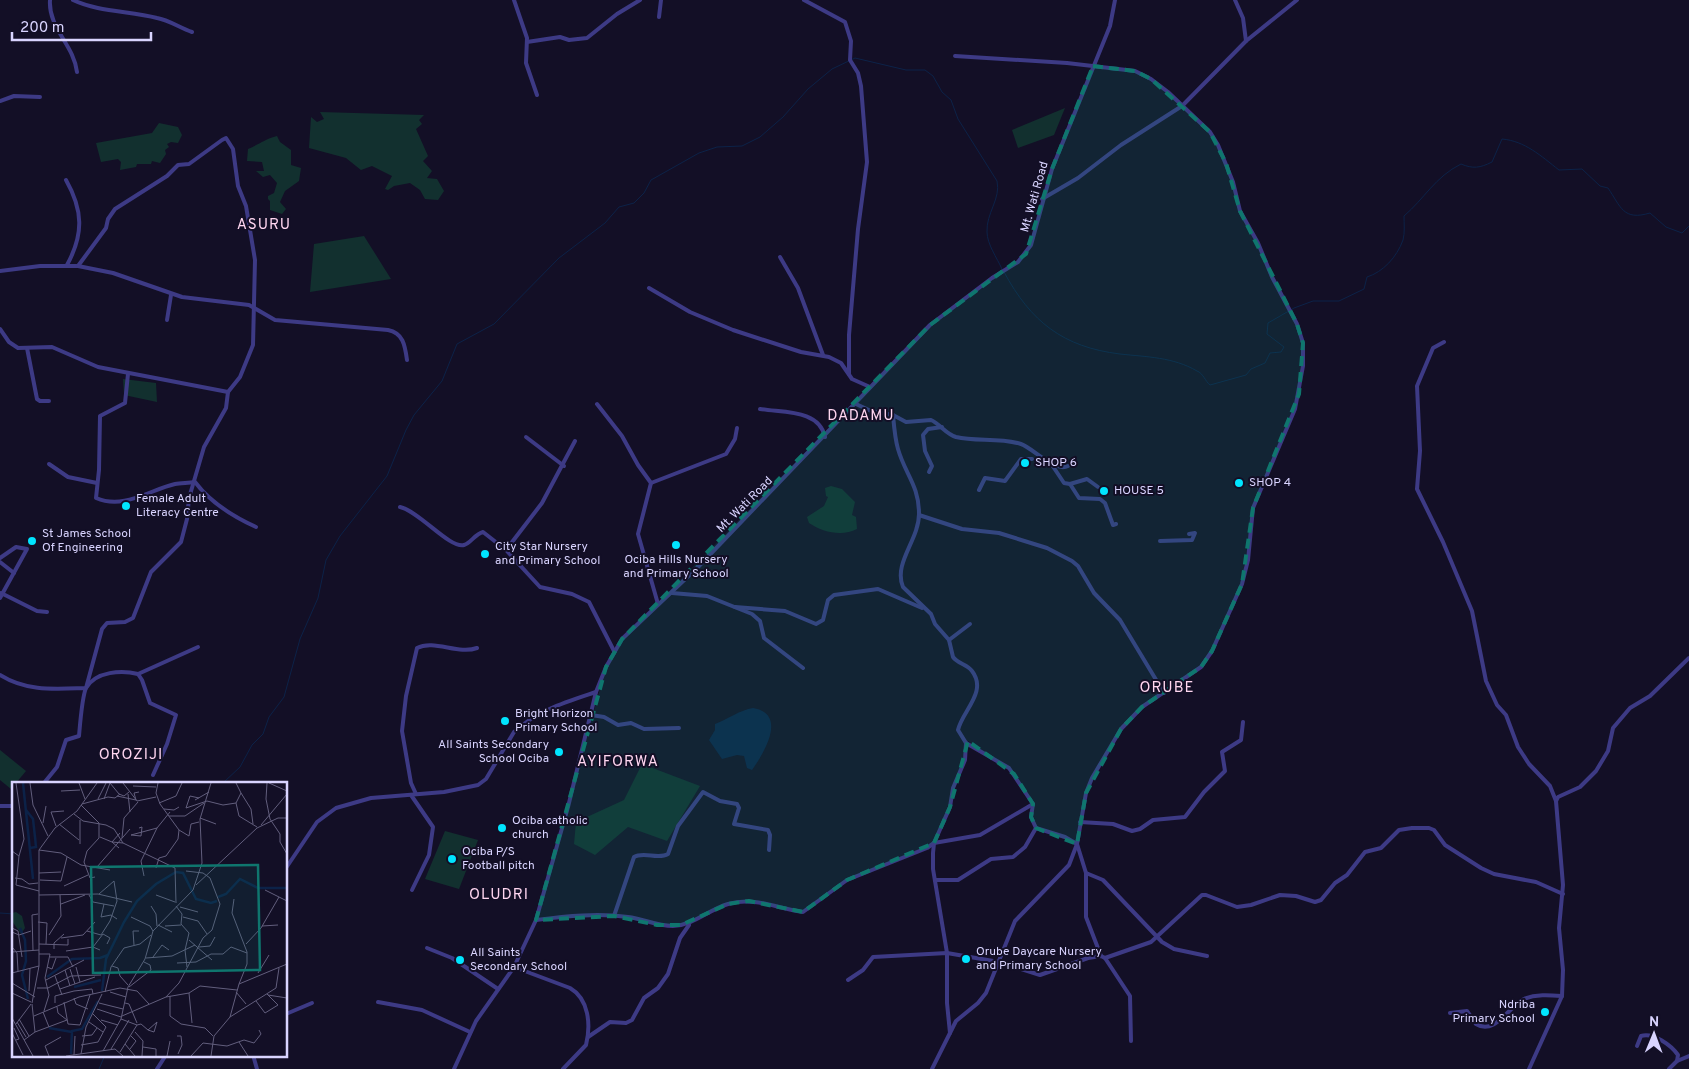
<svg xmlns="http://www.w3.org/2000/svg" width="1689" height="1069" viewBox="0 0 1689 1069" font-family="Overpass,sans-serif">
<rect width="100%" height="100%" fill="#130f26"/>
<g fill="#12302f">
<path d="M1065,108L1054,135L1018,148L1012,130Z"/>
<path d="M320,112L424,115L419,120L422,124L416,129L428,156L423,161L432,171L427,178L437,179L444,191L438,200L425,199L420,190L410,183L394,186L388,190L385,189L392,176L372,166L361,170L346,158L309,148L311,117L317,122L324,119Z"/>
<path d="M159,123L178,127L182,135L178,143L171,142L167,144L169,147L165,150L166,154L160,163L152,161L151,164H137L136,167L120,170L121,162L118,159L101,162L96,143L152,133Z"/>
<path d="M277,136L280,142L291,150V165L301,168L299,181L285,191L280,202L286,209L282,214L270,210V201L268,199V196L274,193L277,183L270,175L263,177L256,171H264L262,162L247,161L248,149C258,145 265,139 277,136Z"/>
<path d="M364,236L391,279L310,292L314,244Z"/>
<path d="M123,379L156,383L157,402L124,395Z"/>
<path d="M831,486L842,489L855,502L852,515L856,517L857,529C842,537 822,532 809,523L807,517L824,506L828,497L826,496L825,488Z"/>
<path d="M0,750L26,771L11,789L0,780Z"/>
<path d="M642,764L700,786L667,841L628,827L595,855L574,844L576,822L624,800Z"/>
<path d="M445,831L478,840L459,889L425,879Z"/>
</g>
<path fill="#0c2248" d="M753,708C788,714 764,753 752,770L747,768L744,756L737,755L722,759L709,740L715,730V724C728,719 740,710 753,708Z"/>
<g fill="none" stroke-linecap="round" stroke-linejoin="round">
<g stroke="#0c2248" stroke-width="1">
<path d="M1004,272C1031,322 1063,347 1120,354C1147,357 1173,357 1197,371C1203,373 1205,381 1210,385L1246,375L1251,369L1265,363L1270,353L1281,352L1284,347L1267,334L1268,323L1294,308L1313,301H1339L1364,289L1367,277C1383,272 1397,257 1403,240C1405,233 1404,223 1404,216C1425,198 1435,177 1461,164C1473,169 1480,168 1492,162L1502,139C1525,141 1541,156 1559,170L1582,169L1600,186L1608,188C1621,207 1623,221 1650,213L1666,227L1682,233L1689,226"/>
<path d="M223,783L240,767L252,745L263,734L269,717L284,697L300,639L318,598L326,560L340,536L387,476L406,430L414,415L442,381L457,344L494,324L559,258L605,223L619,207L634,203L644,193L651,180L699,153L717,147L742,146L760,137L783,117L808,89L832,69L855,58L906,70H925L933,76L942,92L951,100L958,119L997,181C1001,199 986,213 987,232C987,244 997,258 1002,269"/>
<path d="M0,913L14,914"/>
<path d="M99,1069L105,1055"/>
</g>
<g stroke="#3d3a85" stroke-width="4">
<path d="M50,0C48,28 74,45 77,72"/>
<path d="M73,0C98,12 130,11 157,18C169,20 180,28 192,32"/>
<path d="M514,0L527,38L526,63L537,95"/>
<path d="M804,0L845,22L851,41L850,60L858,73L861,86L867,162L858,229L849,335V374"/>
<path d="M1235,0L1243,18L1246,41"/>
<path d="M659,17L661,0"/>
<path d="M527,42L560,37L569,40L587,38L617,14L640,0"/>
<path d="M0,101L14,96L40,97"/>
<path d="M66,180C83,210 84,234 67,265"/>
<path d="M1042,199L1078,178L1121,145L1182,106L1246,41L1297,0"/>
<path d="M780,257L798,288L823,355"/>
<path d="M0,271L40,266H78L113,273L182,297L249,305L275,320L388,330C403,333 405,345 407,360"/>
<path d="M649,288L690,312L733,330L801,352L829,357L841,363L852,379L870,387"/>
<path d="M167,320L171,295"/>
<path d="M0,329L9,342L18,348L52,347L98,367L228,392"/>
<path d="M1444,342L1433,348L1417,386L1420,451L1417,489L1443,542L1472,611L1486,681L1497,705L1506,715L1518,747L1529,764L1550,786L1556,801L1563,885L1559,928L1563,970L1562,996L1529,1069"/>
<path d="M27,348L37,399L40,401H49"/>
<path d="M128,374L125,403L100,416L99,470L96,498C124,510 149,490 175,484C181,483 188,483 195,482C210,502 234,517 256,527"/>
<path d="M597,404L622,436L638,465L651,483L638,534L658,604"/>
<path d="M856,404L871,411L893,415C894,426 895,439 898,449C905,474 919,485 919,514C919,540 893,563 903,587L931,614L935,624L949,640L953,657C958,664 967,664 972,671C988,692 962,711 958,730L966,743L965,760L953,788L950,807L934,843L933,853V869L947,953V1003L950,1033"/>
<path d="M760,409C783,413 819,409 825,437"/>
<path d="M893,415L906,422L931,420C940,424 946,434 956,437C976,442 999,437 1021,444C1033,448 1055,473 1068,466"/>
<path d="M526,437L564,466"/>
<path d="M49,464L68,477L97,483"/>
<path d="M1052,465L1064,483L1070,484L1087,479L1098,487"/>
<path d="M929,472L932,466L925,451L923,435L928,429L942,427"/>
<path d="M651,483L726,454L735,439L737,428"/>
<path d="M1070,484L1079,498L1100,499L1105,503L1113,525L1116,524"/>
<path d="M979,490L985,478L1005,481L1021,459H1032"/>
<path d="M400,507C419,511 450,549 464,545C471,543 475,534 483,532L506,550L540,587L572,594L589,602L614,651"/>
<path d="M919,515L962,529L999,533L1047,548L1072,561L1078,566L1094,593L1120,620L1164,693"/>
<path d="M1160,541L1192,540L1195,533L1189,534"/>
<path d="M506,550L542,503L575,441"/>
<path d="M0,558L16,547L27,549L0,598"/>
<path d="M0,562L14,573"/>
<path d="M1,593L37,611L47,612"/>
<path d="M672,593L707,596L752,614L760,621L764,638L803,668"/>
<path d="M735,607L785,611L816,624L823,620L828,600L834,595L878,589L922,608"/>
<path d="M949,640L970,624"/>
<path d="M138,674L198,647"/>
<path d="M0,675C27,692 55,689 86,688L102,629L107,623L125,622L133,618L151,572L181,542L187,519L189,498L204,447L226,408L228,392L240,377L253,345L255,260L246,206L238,186L233,149L226,138L222,140L189,164L178,165L167,176L115,209L108,219L106,228L78,266"/>
<path d="M591,715L604,717L618,725L631,723L644,729L679,728"/>
<path d="M966,743L1009,768L1033,804L1031,817L1036,828L1065,837L1077,844L1086,873L1103,880L1162,942L1174,949L1207,956"/>
<path d="M44,783L57,767L66,740L79,736C80,725 82,697 86,688C96,671 122,670 138,674L142,680L150,703L176,715L167,744L153,775"/>
<path d="M416,794L411,783L402,731L406,696L417,648C434,639 458,655 477,648"/>
<path d="M411,795L433,827L429,855L412,890"/>
<path d="M1556,801L1558,797L1580,787L1596,771L1608,751L1613,728L1630,708L1650,696L1689,658"/>
<path d="M0,806H14"/>
<path d="M1080,822L1113,824L1132,831L1140,829L1153,820L1185,817L1204,792L1225,771L1222,752L1241,740L1243,722"/>
<path d="M286,868L317,822L336,808L371,798L444,792L478,785L486,779L514,732C538,710 566,702 596,692"/>
<path d="M1086,873V917L1101,956"/>
<path d="M935,880H958L991,859L1013,857L1025,847L1036,828"/>
<path d="M614,916L634,857C644,851 658,860 668,854L678,826L703,792L720,801L737,804L739,808L734,824L768,830L770,835L769,850"/>
<path d="M536,920C567,916 598,913 628,917C644,919 656,926 673,926C694,925 708,910 728,904C755,896 778,909 803,912L847,880L927,848L934,843L980,835L1033,804"/>
<path d="M427,948L452,958L498,989"/>
<path d="M1105,958L1130,996L1131,1041"/>
<path d="M514,967L570,988C589,999 591,1025 586,1045L563,1069"/>
<path d="M848,980L863,970L873,957L947,953L999,962L1040,975L1088,958L1101,956L1105,958L1151,942L1202,895H1206L1237,907L1251,905L1280,895L1296,896L1315,902L1321,900L1335,883L1347,875L1365,852L1381,848L1399,830L1412,828H1429L1434,830L1445,845L1481,868L1494,874L1536,882L1563,894"/>
<path d="M378,1002L422,1010L470,1032"/>
<path d="M1450,1013L1467,1011L1476,1024C1495,1036 1509,1006 1524,999C1536,994 1549,995 1562,996"/>
<path d="M286,1014L312,1003"/>
<path d="M588,1037L610,1022L626,1023L632,1020L644,998L658,988L668,974L680,938L689,925"/>
<path d="M1637,1046L1641,1036C1653,1032 1671,1045 1678,1055L1677,1061"/>
<path d="M253,1055L257,1069"/>
<path d="M157,1069L166,1055"/>
<path d="M454,1069L476,1021L514,967L536,920L568,807L596,692L606,667L622,639L699,566L930,325L992,278L1018,262L1031,245L1052,169L1110,26L1115,0"/>
<path d="M932,1069L956,1021L978,1003L986,993L1015,921L1069,865L1077,844L1086,793L1092,778L1121,729L1142,707L1201,667L1212,651L1242,584L1248,560L1253,508L1295,409L1303,366V343L1297,324L1272,277L1258,243L1240,211L1233,182L1218,145L1210,132L1168,92L1151,79L1135,71L1067,63L955,56"/>
<path d="M1669,1069L1677,1061L1689,1056"/>
</g>
</g>
<path fill="#0f766e" fill-opacity="0.2" stroke="#0f766e" stroke-width="4" stroke-dasharray="10 6" stroke-linejoin="round" d="M1093,66L1135,71L1151,79L1210,132L1226,163L1240,211L1297,324L1303,343L1299,394L1253,508L1242,584L1212,651L1201,667L1142,707L1121,729L1086,793L1077,844L1036,828L1031,817L1033,804L1014,774L968,741L950,807L934,843L847,880L803,912L749,901L728,904L681,925H657L614,916L536,920L606,667L622,639L930,325L1026,254L1052,169Z"/>
<g fill="#00e5ff" stroke="#130f26" stroke-width="2">
<circle cx="1025" cy="463" r="5"/>
<circle cx="1239" cy="483" r="5"/>
<circle cx="1104" cy="491" r="5"/>
<circle cx="126" cy="506" r="5"/>
<circle cx="32" cy="541" r="5"/>
<circle cx="676" cy="545" r="5"/>
<circle cx="485" cy="554" r="5"/>
<circle cx="505" cy="721" r="5"/>
<circle cx="559" cy="752" r="5"/>
<circle cx="502" cy="828" r="5"/>
<circle cx="452" cy="859" r="5"/>
<circle cx="966" cy="959" r="5"/>
<circle cx="460" cy="960" r="5"/>
<circle cx="1545" cy="1012" r="5"/>
</g>
<g text-anchor="middle" dominant-baseline="central" stroke-width="4" stroke-linejoin="round" paint-order="stroke">
<g font-size="12" fill="#d9d4ff" stroke="#130f26">
<text transform="translate(1035 197) rotate(-74)">Mt. Wati Road</text>
<text transform="translate(745 505) rotate(-45)">Mt. Wati Road</text>
</g>
<g font-size="12" fill="#d9d4ff" stroke="#130f26" text-anchor="start">
<text x="1035" y="463">SHOP 6</text>
<text x="1249" y="483">SHOP 4</text>
<text x="1114" y="491">HOUSE 5</text>
<text x="136" y="499">Female Adult<tspan x="136" dy="14">Literacy Centre</tspan></text>
<text x="42" y="534">St James School<tspan x="42" dy="14">Of Engineering</tspan></text>
<text x="495" y="547">City Star Nursery<tspan x="495" dy="14">and Primary School</tspan></text>
<text x="676" y="560" text-anchor="middle">Ociba Hills Nursery<tspan x="676" dy="14">and Primary School</tspan></text>
<text x="515" y="714">Bright Horizon<tspan x="515" dy="14">Primary School</tspan></text>
<text x="549" y="745" text-anchor="end">All Saints Secondary<tspan x="549" dy="14">School Ociba</tspan></text>
<text x="512" y="821">Ociba catholic<tspan x="512" dy="14">church</tspan></text>
<text x="462" y="852">Ociba P/S<tspan x="462" dy="14">Football pitch</tspan></text>
<text x="976" y="952">Orube Daycare Nursery<tspan x="976" dy="14">and Primary School</tspan></text>
<text x="470" y="953">All Saints<tspan x="470" dy="14">Secondary School</tspan></text>
<text x="1535" y="1005" text-anchor="end">Ndriba<tspan x="1535" dy="14">Primary School</tspan></text>
</g>
<g font-size="15" letter-spacing="1" fill="#ffd6f0" stroke="#130f26">
<text x="264" y="225">ASURU</text>
<text x="861" y="416">DADAMU</text>
<text x="1167" y="688">ORUBE</text>
<text x="131" y="755">OROZIJI</text>
<text x="618" y="762">AYIFORWA</text>
<text x="499" y="895">OLUDRI</text>
</g>
</g>
<g transform="translate(12 782)">
<rect width="275" height="275" fill="#130f26"/>
<path d="M4,130L10,134L13,146L9,152L0,139V131Z" fill="#12302f"/>
<path fill="none" stroke="#0c2248" stroke-width="2.5" d="M11,1L21,97M14,28L21,37L23,55L24,65L18,66M206,115L214,112L228,97L246,106H275M8,146L13,158L14,179L10,193L16,217M35,195L60,177L88,176L96,173M62,205L89,198M90,209L94,177L112,140L125,119L144,102L164,90L171,91L184,117L199,121L205,119M37,246L60,250M59,272L60,249L70,247L86,219"/>
<path fill="none" stroke="#625e7d" stroke-width="1" d="M4,1L12,57L7,74M18,1L21,23L36,54M67,1L73,17M98,1L107,12L112,14L117,10M111,1L125,19L144,15M146,1L144,11L148,22L167,48L177,54L179,42L187,40M224,1L229,11L224,21L227,34L245,45M255,1L254,17L258,37L268,52V60L275,72M257,1L275,9M121,4L144,5M49,9L68,8M229,11L239,27L241,42M116,12L118,30M105,14L124,18L122,11L127,10M187,16L178,14L174,26L195,19L211,23L224,21M86,17L94,1M92,17L98,1M183,18L197,10M147,21L164,14L170,1M70,22L96,15L103,16L108,12M69,23L87,41V56L75,69L72,80L78,96L83,95M152,27L162,28L167,25M62,32L71,39L94,43L102,47L111,61L163,86L164,121M157,34H173L192,21M188,36L204,42M31,41L34,24M47,42L67,58M249,43L275,12M44,44L39,30L52,29M119,53L145,46M119,53L129,54L130,45L127,46M88,55L100,60L108,51M110,56L112,36L126,20M68,62V38M107,66L100,60L111,61M27,68L49,71L69,83L98,88M0,69L7,74L4,103L27,109M85,85L118,47M144,86L147,76L154,74L166,57L167,48M27,91L49,90M132,94L129,79L145,46L158,30M3,96L10,97L17,102L26,101M28,98L49,99L55,75M184,103L245,46L266,36H275M52,104L76,93M253,108L275,119M27,113L86,112L120,120M77,113L81,120L102,124M144,113L163,120M222,117L220,131L235,170V182L227,202M49,122L73,113M92,122L89,135L99,133L105,137M139,124L144,132L145,144M164,124L170,132L169,142L177,151L173,168L175,185M168,125L186,130M119,135L138,144L141,149M171,135L186,139L195,152M26,140L35,141L34,162M146,143L160,150M153,144L169,143M250,144L266,143M0,146L6,149L10,175M75,149L89,153L98,139L105,119L102,99L87,112M0,150L7,153L19,149M37,153L49,134L48,113M49,156L71,153L83,140M177,158L200,178M27,162L56,163V157M234,162L249,146L267,115M122,163L121,149H127M81,165L91,152L98,156L95,162M187,165L198,164L203,155M1,166L5,171L6,189M42,167V161L52,152M21,168L20,133L26,132M54,169L81,165L88,168M0,170L27,168M27,172H38L33,196L37,213L32,229M38,175H56L61,185M141,175L150,163L157,168M134,176L160,174L183,163M165,181L184,180L199,172H211L219,165L235,171M100,184L106,186L108,194L116,203M35,185L40,187L44,176M64,185L68,200M58,187L63,202M53,188L58,204M0,191L27,184M246,191L257,173M43,194L50,213M34,198L72,178M0,201L23,215M117,205L139,188L138,183L132,180M25,206H36L59,194L89,193M48,207L83,195M17,209L18,186M93,210L99,185L112,166L128,162L139,153M98,210L114,215M224,210L234,222M0,211L19,220M177,211L180,241M256,213L275,216M158,214V234L169,242L193,246L201,254M154,215L167,201L191,156L200,148L208,122L198,96L191,91L174,89M62,216L64,222L76,227M244,219L253,231L266,223L255,212M52,220L56,242L68,243L78,213M20,221L27,184V68L43,46L65,29L85,1M43,221V214L62,209L80,207L81,212M87,221L111,227M113,221L117,222L125,241M45,225L46,231L55,238M85,227L109,235M31,230L37,245M22,234L67,215L108,206L125,209L137,222M110,234L154,215L177,211L188,204L225,208M218,235L264,206L267,186M0,236L21,274M7,237L17,254M89,238L106,243M5,240L14,255M77,240L91,250M4,242L19,222M125,243L129,242L136,248L145,240L142,250L136,248M2,246L7,257L4,258M23,250L55,238M123,250L131,259L130,274M0,251L11,273M70,254L80,253L85,246M165,254H169L170,263L166,272M12,258L23,250L20,222M227,260L236,274M113,262L123,274M69,263L86,260L94,245L81,232M131,265L144,267V274M99,267L117,238M118,267L124,259L119,254M91,269L109,237L116,205L133,177L141,149L181,108L190,81L188,37L199,1M108,270L125,243L109,237M69,272L74,245L90,212M62,273L63,254M37,274L33,264L49,255M54,274L103,267L111,274M155,274L158,259M179,274L191,261L215,264L232,258L242,261L249,252L247,248M199,274L202,254L218,235L227,202L275,182"/>
<path fill="#0f766e" fill-opacity="0.15" stroke="#0f766e" stroke-width="2.5" d="M246,83L248,188L81,191L79,85Z"/>
<rect width="275" height="275" fill="none" stroke="#d9d4ff" stroke-width="2.5"/>
</g>
<g transform="translate(1654 1034) rotate(1)" stroke="#130f26" stroke-width="4" paint-order="stroke">
<path d="M0-4L9 19L0 12L-9 19Z" fill="#d9d4ff"/>
<text y="-8" font-size="14" font-weight="bold" text-anchor="middle" fill="#d9d4ff">N</text>
</g>
<path d="M12 32v8h139v-8" fill="none" stroke="#d9d4ff" stroke-width="2.5"/>
<text x="20" y="32" font-size="15" fill="#d9d4ff" stroke="#130f26" stroke-width="4" paint-order="stroke">200 m</text>
</svg>
